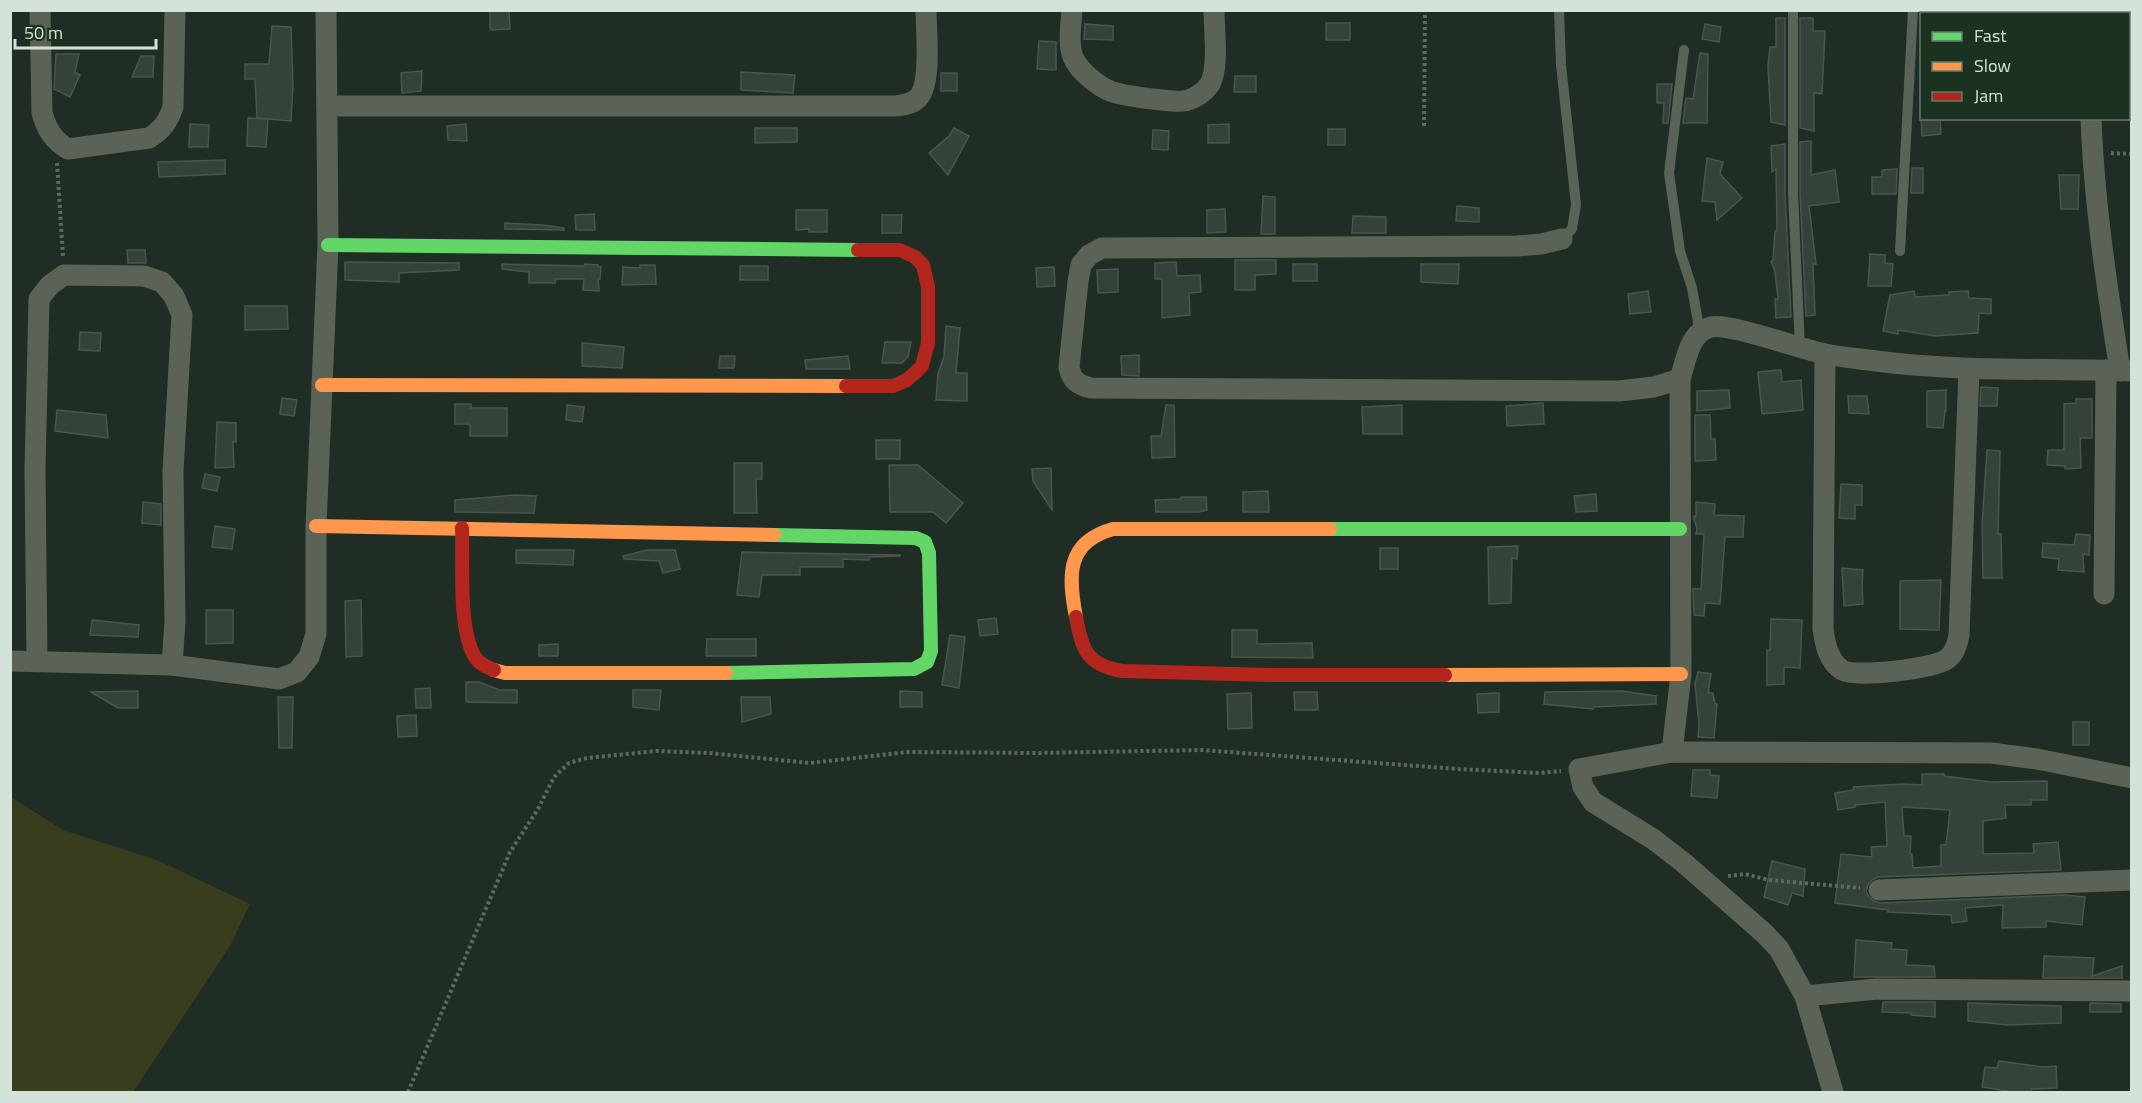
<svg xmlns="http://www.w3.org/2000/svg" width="2142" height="1103" viewBox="0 0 2142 1103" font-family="'Titillium Web',sans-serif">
<rect width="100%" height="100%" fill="#202d24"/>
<path fill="#383d1e" d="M11,797L63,830L157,860L250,904L231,944L133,1092H11Z"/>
<g fill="#35423a" stroke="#48564f" stroke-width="1.5" fill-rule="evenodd">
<path d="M490,10H509L510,29L490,30Z"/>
<path d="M1776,18H1785V125L1771,122L1768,66L1770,47H1776Z"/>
<path d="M1800,18H1813V31H1825L1822,94L1814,93V131L1800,128Z"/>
<rect x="1326" y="23" width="24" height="17"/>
<path d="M1085,24L1113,26V40L1084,39Z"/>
<path d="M1705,24L1721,27L1719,42L1702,39Z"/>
<path d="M272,26L291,27L293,85L291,121L257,118L255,79H245V64H269Z"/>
<path d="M1039,41L1056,42V70L1037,69Z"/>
<path d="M1700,53L1708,54L1707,123H1683L1686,98L1693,99Z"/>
<path d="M56,54H79L75,72L80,75L70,97L54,89Z"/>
<path d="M141,56H154L153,77H132Z"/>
<path d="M422,71L421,91L402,93L401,73Z"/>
<path d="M741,72L795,75L793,93L741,90Z"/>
<rect x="941" y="73" width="16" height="18"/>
<path d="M1235,76H1256V92H1234Z"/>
<path d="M1657,84H1672L1668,123H1663L1664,103H1657Z"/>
<path d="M248,118L268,119L266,147L247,146Z"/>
<path d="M1921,118H1940L1941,134L1922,136Z"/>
<path d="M190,124L209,125L208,147H189Z"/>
<path d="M466,124L467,141L448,140L447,126Z"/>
<path d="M1229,124V143H1208V125Z"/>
<path d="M755,128H797V142L755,143Z"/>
<path d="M954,128L969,136L948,175L929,153L949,136Z"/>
<rect x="1328" y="129" width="17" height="16"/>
<path d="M1153,130L1169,131L1168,150L1152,149Z"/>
<path d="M1811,141V175L1835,170L1839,202L1809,206L1816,264H1813L1815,315L1806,316L1800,193V142Z"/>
<path d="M1785,144V193L1791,317L1776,318L1775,299H1778L1775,271L1771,262L1773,260L1775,231H1777L1776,169L1772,172L1771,146Z"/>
<path d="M1707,158L1723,162L1720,174L1742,198L1717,220L1715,202L1702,201Z"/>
<path d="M225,160V174L159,177L158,162Z"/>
<path d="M1912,168H1923V193H1911Z"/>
<path d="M1897,169L1896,194H1872V177H1882V170Z"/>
<path d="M2059,175H2079L2078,209H2061Z"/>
<path d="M1263,196L1275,197V234H1261Z"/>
<path d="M1457,206L1479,208V222L1456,221Z"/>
<path d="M1225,209L1226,232L1207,233V210Z"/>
<path d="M796,210H827V232H809V229L796,230Z"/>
<path d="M594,214L595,230H576L575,215Z"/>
<path d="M882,215H902L901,233H882Z"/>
<path d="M1353,216L1386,217V233H1352Z"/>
<path d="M505,223L542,225L564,228V230L505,229Z"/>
<path d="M127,250H145L146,263H128Z"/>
<path d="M1870,254L1885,255V263L1893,264L1891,286H1868Z"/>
<path d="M1235,260H1276V274L1255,275V290H1235Z"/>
<path d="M345,262L459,263V270L399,273V282L345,280Z"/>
<path d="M1176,262L1177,276L1200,275L1201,292L1189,293L1190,315L1162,318V279H1155V263Z"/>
<path d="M502,264L584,266L585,264L598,265V267H601L600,279H598L599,291L583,290L584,279H555V283H529V272L502,269Z"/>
<rect x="1293" y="264" width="24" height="17"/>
<path d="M1421,264H1459L1458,284L1421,282Z"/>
<path d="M640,265H655L656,284L622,285L623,267L640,268Z"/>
<rect x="740" y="266" width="28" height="14"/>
<path d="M1054,267L1055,286L1037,287L1036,268Z"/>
<path d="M1118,269V292L1098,293L1097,270Z"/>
<path d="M1648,291L1651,312L1630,314L1628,294Z"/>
<path d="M1914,291L1915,297L1949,295V292L1968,291L1969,298L1991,299V314L1979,313L1978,333L1935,336L1898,330V334L1883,331L1890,295Z"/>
<path d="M245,306H287L288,329L245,330Z"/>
<path d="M946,326L960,328L956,373H967V401L936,400L938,374L944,356Z"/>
<path d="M80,332L101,333L100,351L79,350Z"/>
<path d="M885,342H911L908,357L902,363H882Z"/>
<path d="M582,343L624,347L622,368L582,366Z"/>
<path d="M1139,355V376L1122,375L1121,356Z"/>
<path d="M720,356H735L734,368H719Z"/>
<path d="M848,356L850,369H806L805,360Z"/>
<path d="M1781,370L1782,382L1801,380L1803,410L1762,414L1758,372Z"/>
<path d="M1981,387L1998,388L1997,406H1980Z"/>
<path d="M1729,390L1730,408L1697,411V391Z"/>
<path d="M1946,390V411H1945L1943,428L1927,427V391Z"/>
<path d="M1848,396H1867L1869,414L1849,413Z"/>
<path d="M282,398L297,400L294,416L280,414Z"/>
<path d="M2076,399H2092V438H2080L2081,468L2065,469V466L2047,465L2048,450H2064V404L2076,403Z"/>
<path d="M1543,403L1544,424L1507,426L1506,406Z"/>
<path d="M455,404H471V408H507V436H470V424H455Z"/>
<path d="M567,405L584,407L582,422L566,420Z"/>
<path d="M1166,405H1174L1175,457L1152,458L1151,436H1161Z"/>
<path d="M1402,405V434H1363L1362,407Z"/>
<path d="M57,410L106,415L108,438L55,431Z"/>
<path d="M1695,415H1710L1711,439H1715L1716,460L1695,461Z"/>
<path d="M217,422L236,423V442H233L234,467L215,468Z"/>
<rect x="876" y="440" width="24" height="19"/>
<path d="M1987,450L2000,451L1998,534H2001L2002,578H1983L1982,525Z"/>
<path d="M734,463H762V479H756L757,513H734Z"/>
<path d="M889,465H918L963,503L946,523L933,512H890Z"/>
<path d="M1051,468L1052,510L1033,481L1032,469Z"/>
<path d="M205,474L220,477L217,491L202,488Z"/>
<path d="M1841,484L1862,485V505H1855V519L1839,518Z"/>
<path d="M1268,491L1269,512H1243V492Z"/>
<path d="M1596,494L1597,511L1576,512L1574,496Z"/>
<path d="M515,495L536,496L534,513L455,512V500Z"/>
<path d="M1181,497H1206L1207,510L1199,512H1156L1155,500L1181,499Z"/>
<path d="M143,502L161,504V525L142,523Z"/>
<path d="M1696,502L1715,504L1714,515L1744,516L1743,537H1725L1720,604L1705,603L1704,616L1694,615L1693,589H1701L1704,534H1696L1697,528L1694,519V516H1696Z"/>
<path d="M215,526L235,529L232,549L212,547Z"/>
<path d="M2076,534L2090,535L2089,555L2083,554L2084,572L2058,570L2059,559L2042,557L2043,543L2074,545Z"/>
<path d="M1518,546L1517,559L1512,558L1511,603L1489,604L1488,547Z"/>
<rect x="1380" y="548" width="18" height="21"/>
<path d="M516,550H574L573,565L516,563Z"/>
<path d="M647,550H675L680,569L663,573L659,561L624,559L623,556Z"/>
<path d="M742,552L900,555V556L869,557V560L843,559V567H800V575H762L759,597L737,595Z"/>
<path d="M1842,568L1863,570L1862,586L1863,604L1844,606Z"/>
<path d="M1941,580L1939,630L1900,629V581Z"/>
<path d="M361,600L362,656L346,657L345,601Z"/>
<path d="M206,610H233V643L206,644Z"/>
<path d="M996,618L998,634L980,636L978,620Z"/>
<path d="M1771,619L1802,620L1800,668L1784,667V684L1767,685V650H1770Z"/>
<path d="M92,620L139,625L138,637L90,635Z"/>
<path d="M1232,630H1257V644L1312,643L1313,658L1232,657Z"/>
<path d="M950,635L965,637L959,688L942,685Z"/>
<path d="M707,639H756V656H706Z"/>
<path d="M558,644V656H539V645Z"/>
<path d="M1698,672L1711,674L1708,693H1713L1715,704H1717L1714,738L1698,737L1699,724L1695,684Z"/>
<path d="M466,682H479L500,690H517V703L466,702Z"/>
<path d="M430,688L431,708H416L415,689Z"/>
<path d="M633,690H661L659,710L633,707Z"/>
<path d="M138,691V708H118L91,692Z"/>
<path d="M900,691L922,692V707H900Z"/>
<path d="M1622,691L1656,696V704L1594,707L1593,709L1544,704L1545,692Z"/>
<path d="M1294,692H1317L1318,710H1295Z"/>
<path d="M1251,693L1252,728L1228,729L1227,694Z"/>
<path d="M1499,693V712L1478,713L1477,694Z"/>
<path d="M278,697H293L292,748H279Z"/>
<path d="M741,697H770L771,714L742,722Z"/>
<path d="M416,715L417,736L398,737L397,716Z"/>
<rect x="2073" y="722" width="16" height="23"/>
<path d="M1693,770H1710V775L1719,776L1717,798L1691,796Z"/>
<path d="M1922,774H1944V776L1991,782L2047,781V800H2031V805H2005L2006,818L1983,821V854L2034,853L2033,844L2058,842L2061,870L1878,877L1872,880L1868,885L1866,891L1869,897L1874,901L1880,903L2064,895L2085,897L2082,925L2046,921V927L2002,928L2003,905L1965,908L1967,921L1952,923L1951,915L1888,912V910L1835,903L1841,854L1872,857L1871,847L1887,846L1885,802L1855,805V807L1838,810L1835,793L1854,790L1853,787L1903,784L1922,785ZM1902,807L1950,810L1946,845H1941V866L1913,868L1912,854H1910L1911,836H1904Z"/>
<path d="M1772,861L1805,869L1803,896L1792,893L1788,905L1764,897Z"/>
<path d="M1856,940L1892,943L1891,949L1907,950L1906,965L1934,966L1935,977H1854Z"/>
<path d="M2044,956L2094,958L2092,976L2122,966V978H2043Z"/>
<path d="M1883,1002H1935V1017L1911,1015V1013L1882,1012Z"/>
<path d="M1968,1003L2061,1006V1023L2009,1025L1968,1021Z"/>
<path d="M2090,1003L2121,1004V1012H2090Z"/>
<path d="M1999,1061L2043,1067L2056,1066L2057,1088L2031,1089V1092H2013L1982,1087L1985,1067L1997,1068Z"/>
</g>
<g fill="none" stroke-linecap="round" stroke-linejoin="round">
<g stroke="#60685f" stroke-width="4" stroke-dasharray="3 3" stroke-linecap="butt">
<path d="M1424,126L1425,10"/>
<path d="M2111,153L2132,154"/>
<path d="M57,163L63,257"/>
<path d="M1728,876L1745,874L1769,880L1860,888"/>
<path d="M408,1092L510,852L538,809L554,777L569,763L587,758L656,751L709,753L810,763L908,752L1036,753L1202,750L1458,769L1540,773L1561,771"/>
</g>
<g stroke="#5b6356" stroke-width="10">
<path d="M1559,10L1561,65L1576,205L1572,229L1562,239"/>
<path d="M1793,10V193L1800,348"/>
<path d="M1684,50L1669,173L1680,251L1692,288L1700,333"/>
<path d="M1900,251L1913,10"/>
</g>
<g stroke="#5b6356" stroke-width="21">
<path d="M40,10L42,113C47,130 53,140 68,149L149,138C162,130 168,122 173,107L175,10"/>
<path d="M1072,10C1071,25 1067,48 1075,61C1081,72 1098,86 1110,91C1122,96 1170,102 1183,101C1193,100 1205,92 1210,84C1219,68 1214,29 1214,10"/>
<path d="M2087,11L2107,14"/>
<path d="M2128,16L2132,17"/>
<path d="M327,106H896C904,105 912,104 918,98C932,84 926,30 926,10"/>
<path d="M2091,118C2094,203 2107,287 2120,371"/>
<path d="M1562,239L1541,244L1517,246L1102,248L1089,255L1081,265L1078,281L1069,367C1072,381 1078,385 1091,388L1619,391L1654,387L1680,379"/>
<path d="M1825,354L1823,629C1825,643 1828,661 1842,670C1856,678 1933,669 1947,659C1955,653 1957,645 1959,635L1969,369"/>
<path d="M2104,594L2106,370"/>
<path d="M10,661L172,665L279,679L297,672L309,657L316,634V526L328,245L326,10"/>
<path d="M37,661L35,469L39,299L50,285L64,275L144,276L162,282L174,296L182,315L173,471L175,621L172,665"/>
<path d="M1672,752L1681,674L1680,379C1686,361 1689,332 1711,327C1729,323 1792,346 1813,351C1834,357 1855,358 1876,361C1961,372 2046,368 2132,371"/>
<path d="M1879,890L2132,880"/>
<path d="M1805,996L1877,989L2132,991"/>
<path d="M1833,1092L1805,996L1779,949L1765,934L1684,863L1653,839L1593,802L1583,787L1579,769L1672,752L1991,753L2037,759L2132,778"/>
</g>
<g stroke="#63d668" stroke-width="14">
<path d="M328,245L858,250"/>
<path d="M1330,529H1680"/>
<path d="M726,673L914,669L927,662L931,651L929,553L925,542L916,538L774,535"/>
</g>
<g stroke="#ff974d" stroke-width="14">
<path d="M322,385L846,386"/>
<path d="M316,526L774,535"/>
<path d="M1076,617C1068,576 1066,542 1113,529H1330"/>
<path d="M494,670L505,673H726"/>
<path d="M1445,675L1681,674"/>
</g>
<g stroke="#b3261e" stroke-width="14">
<path d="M846,386H893L907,380L922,366L928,343V287L923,265L915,257L900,250H858"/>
<path d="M462,528C463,561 458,630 475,657C479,664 487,667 494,670"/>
<path d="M1076,617C1082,650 1087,665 1122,671L1270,675H1445"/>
</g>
</g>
<rect width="2142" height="1103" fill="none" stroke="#d4e3d7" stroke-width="24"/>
<rect x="1920" y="12" width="210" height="108" fill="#1b3221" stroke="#65796a" stroke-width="1.5"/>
<rect x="1932" y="32" width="30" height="9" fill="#63d668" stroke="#65796a" stroke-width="1.5"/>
<text x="1974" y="42" font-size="18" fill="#d4e3d7">Fast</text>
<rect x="1932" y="62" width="30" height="9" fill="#ff974d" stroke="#65796a" stroke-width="1.5"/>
<text x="1974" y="72" font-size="18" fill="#d4e3d7">Slow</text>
<rect x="1932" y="92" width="30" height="9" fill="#b3261e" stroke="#65796a" stroke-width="1.5"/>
<text x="1974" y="102" font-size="18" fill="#d4e3d7">Jam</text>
<path d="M15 39v9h141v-9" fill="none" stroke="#d4e3d7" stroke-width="3"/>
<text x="24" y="39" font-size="18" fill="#d4e3d7" stroke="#1b3221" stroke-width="4.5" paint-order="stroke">50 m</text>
</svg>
